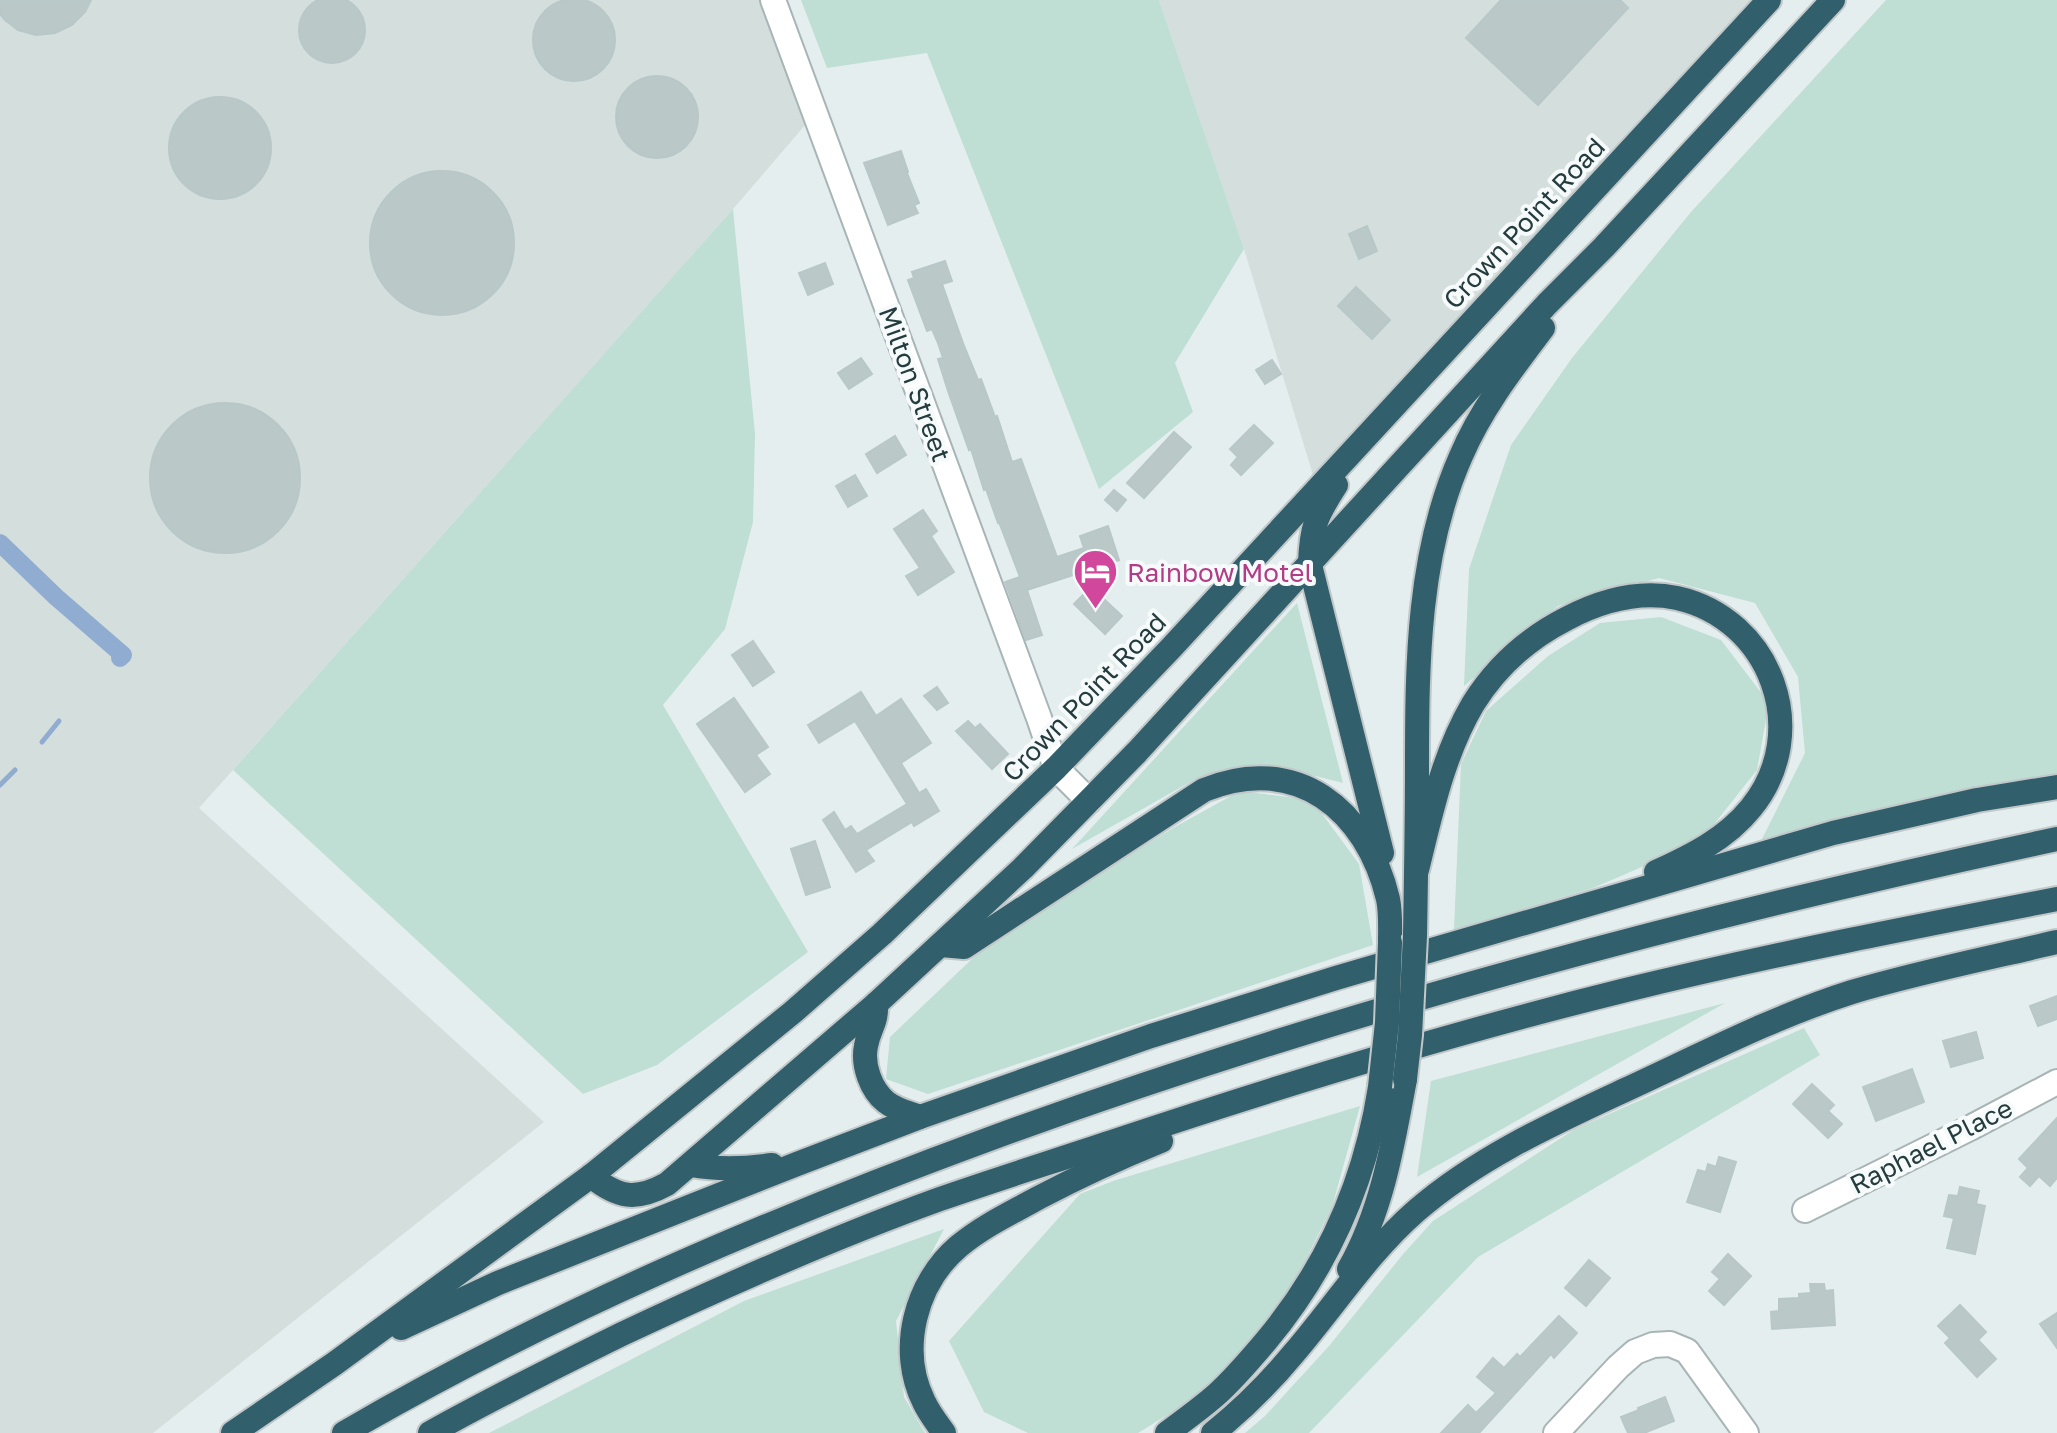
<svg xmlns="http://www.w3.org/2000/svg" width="2057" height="1433" viewBox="0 0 2057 1433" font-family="'Golos Text',sans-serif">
<rect width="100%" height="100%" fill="#e5eeee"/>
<g fill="#d3dedd">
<path d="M0,0H759L806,124L733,209L199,808L544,1122L153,1433H0Z"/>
<path d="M1159,0H1769L1317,488L1244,249Z"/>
</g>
<g fill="#bfded4">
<path d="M801,0H1159L1244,249L1175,363L1193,412L1099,489L927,53L827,68Z"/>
<path d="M1886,0H2057V782L1761,841L1805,753L1798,677L1755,603L1659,578L1558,606L1464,686L1469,569L1511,445L1572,358L1691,212Z"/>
<path d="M733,209L755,434L753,522L725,629L663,705L808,952L657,1065L583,1094L233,770Z"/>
<path d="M1297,603L1343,783L1272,765L1199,777L1072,849Z"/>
<path d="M1661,617L1721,640L1769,703L1757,770L1700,842L1593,888L1454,930L1461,764L1486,711L1548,656L1600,623Z"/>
<path d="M1240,791L1312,800L1359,864L1373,945L928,1094L886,1079L890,1037L994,938L1173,828Z"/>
<path d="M1725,1003L1417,1177L1431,1081Z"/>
<path d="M1804,1028L1820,1055L1478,1257L1309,1433H1245L1265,1416L1329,1346L1404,1253L1433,1221L1575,1129Z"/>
<path d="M1360,1106L1332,1207L1283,1305L1198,1396L1138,1433H1028L984,1412L949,1341L1080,1194L1113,1181Z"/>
<path d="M944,1229L896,1321L904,1397L925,1433H489L744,1301Z"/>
</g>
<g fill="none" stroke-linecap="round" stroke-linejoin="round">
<g stroke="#90acd0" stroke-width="5">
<path d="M42,742L59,721"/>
<path d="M0,785L15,770"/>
</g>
<path stroke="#90acd0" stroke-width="18" d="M0,543L56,597L123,655L120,658"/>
</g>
<g fill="#bac9c8" stroke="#b8c7c7" stroke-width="2">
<circle cx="332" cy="30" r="33"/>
<circle cx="574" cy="40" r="41"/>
<path d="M0,0H91L85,12L72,25L55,33L36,35L18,30L5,20L0,14Z"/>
<path d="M1501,0H1620L1628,8L1538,105L1466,38Z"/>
<circle cx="657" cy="117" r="41"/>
<circle cx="220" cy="148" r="51"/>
<path d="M901,151L908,172L907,173L919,203L914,205L918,213L888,225L864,163Z"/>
<circle cx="442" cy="243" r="72"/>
<path d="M1367,226L1377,251L1359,259L1349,234Z"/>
<path d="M945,261L952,281L942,284L964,346L978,380L981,379L995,417L997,416L1012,462L1021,459L1057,557L1084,548L1080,536L1108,526L1119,560L1027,590L1042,635L1026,640L1005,582L1020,577L999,522L998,523L986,489L984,490L971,449L969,450L948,391L938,359L943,358L938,343L932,329L927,331L908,280L914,278L912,272Z"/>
<path d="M825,263L833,284L808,295L799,273Z"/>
<path d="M1356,287L1390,320L1372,339L1338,306Z"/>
<path d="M861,358L872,374L849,389L838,373Z"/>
<path d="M1272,360L1281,374L1265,384L1256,370Z"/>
<circle cx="225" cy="478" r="75"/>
<path d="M1254,425L1273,443L1241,475L1231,465L1238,457L1230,449Z"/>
<path d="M1174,432L1191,447L1144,498L1127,483Z"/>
<path d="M895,436L906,455L877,473L866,454Z"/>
<path d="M855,475L867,496L848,507L836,486Z"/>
<path d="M1114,490L1126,500L1117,511L1105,500Z"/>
<path d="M923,510L937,531L931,536L954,572L918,595L906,576L920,568L894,529Z"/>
<path d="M1091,587L1122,616L1105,634L1074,604Z"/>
<path d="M753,641L774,672L753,686L732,655Z"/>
<path d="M937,687L948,703L937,710L924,696Z"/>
<path d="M861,692L876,716L901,699L931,743L901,763L919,793L926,789L939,811L914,826L912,822L866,850L874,861L856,872L823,820L834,812L845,830L851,826L857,834L907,804L855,721L819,743L808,725Z"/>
<path d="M734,698L768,747L756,755L770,774L745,792L697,724Z"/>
<path d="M968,721L975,728L980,724L1008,754L992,769L956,731Z"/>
<path d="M815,841L830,887L806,895L791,849Z"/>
<path d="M2057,996V1019L2038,1026L2030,1006Z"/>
<path d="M1976,1032L1983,1058L1951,1067L1943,1041Z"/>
<path d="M1912,1069L1924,1102L1876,1121L1863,1087Z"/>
<path d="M1812,1084L1834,1105L1828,1111L1842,1124L1828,1138L1793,1104Z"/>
<path d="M2057,1118V1178L2050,1186L2039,1176L2030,1186L2020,1177L2028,1168L2019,1159Z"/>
<path d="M1719,1157L1736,1162L1720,1212L1687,1202L1698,1170L1706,1172L1708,1164L1716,1167Z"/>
<path d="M1960,1187L1979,1191L1976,1204L1985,1206L1975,1254L1947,1248L1954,1218L1944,1216L1949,1195L1958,1196Z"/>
<path d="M1728,1254L1751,1276L1724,1305L1709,1291L1720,1279L1712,1272Z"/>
<path d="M1589,1260L1610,1278L1586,1306L1565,1288Z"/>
<path d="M1810,1284H1824L1825,1291L1833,1290L1835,1325L1772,1329L1771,1312L1779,1311V1299L1799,1298V1294L1811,1293Z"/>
<path d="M1960,1305L1986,1332L1978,1340L1996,1359L1977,1377L1945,1343L1950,1338L1938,1326Z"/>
<path d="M2057,1313V1348L2040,1324Z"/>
<path d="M1559,1316L1577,1333L1554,1358L1551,1354L1479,1433H1441L1468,1405L1476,1413L1496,1393L1477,1377L1493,1358L1504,1368L1517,1354L1520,1357Z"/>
<path d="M1665,1397L1674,1421L1644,1433H1628L1621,1417L1639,1410L1638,1408Z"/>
</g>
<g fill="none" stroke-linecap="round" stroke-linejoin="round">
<defs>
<g id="minor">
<path d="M773,0L1039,718L1056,768L1089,801"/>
<path d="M1805,1210L1970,1128L2057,1082"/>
<path d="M1556,1433L1618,1367L1635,1352L1653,1345L1670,1344L1687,1351L1746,1433"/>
</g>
<g id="highway">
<path d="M1336,485C1316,516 1311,527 1310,565L1382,853"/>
<path d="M1417,870C1431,813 1443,755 1473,704C1496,667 1527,639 1566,619C1600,601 1638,590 1677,598C1771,619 1813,732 1751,808C1726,839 1691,856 1656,872"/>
<path d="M1415,936C1416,879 1417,823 1417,766C1417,662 1418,553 1461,456C1481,409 1512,369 1543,328"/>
<path d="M941,945L964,947L1204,790C1296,752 1367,810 1388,899C1391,913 1390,929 1390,943"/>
<path d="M876,1004C877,1024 869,1028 866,1046C862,1065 871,1090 886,1102C896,1110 909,1113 920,1117"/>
<path d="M691,1165C719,1170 744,1169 772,1165"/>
<path d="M591,1176C618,1198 636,1201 667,1184L876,1004L1023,868L1137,752L1547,304L1604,247L1833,0"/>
<path d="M1349,1269C1382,1211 1393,1144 1405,1079"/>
<path d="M401,1328L498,1283L797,1164L920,1117L1151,1036L1336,978L1833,833L1977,800L2057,787"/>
<path d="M233,1433L334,1364L591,1176L793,1012L882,934L1056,768L1172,647L1769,0"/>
<path d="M344,1433C550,1313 769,1220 992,1138C1339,1011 1696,916 2057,839"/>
<path d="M430,1433C493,1398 557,1366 622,1334C726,1285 832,1238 940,1199C997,1179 1055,1161 1112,1142C1282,1085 1452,1033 1626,990C1769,955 1913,927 2057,899"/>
<path d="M944,1433C937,1423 929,1413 924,1402C898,1350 915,1283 959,1246C983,1226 1011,1213 1038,1198C1078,1177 1119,1158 1161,1141"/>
<path d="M1167,1433C1183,1421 1200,1409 1216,1395C1234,1379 1250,1360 1266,1341C1328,1267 1365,1183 1380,1087"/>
<path d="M1213,1433C1243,1409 1270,1382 1294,1353C1335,1305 1369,1252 1416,1211C1477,1158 1552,1124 1625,1090C1699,1056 1773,1017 1852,992C1919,972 1989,958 2057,942"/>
</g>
</defs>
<use href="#minor" stroke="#a8b5b6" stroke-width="28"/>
<use href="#highway" stroke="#c2c8c9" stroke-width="28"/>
<use href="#minor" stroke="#fff" stroke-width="24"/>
<use href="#highway" stroke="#315f6b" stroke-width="24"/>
<defs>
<g id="highway-bridge">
<path d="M1405,1079L1410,1035L1415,936"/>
<path d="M1380,1087L1387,1023L1390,943"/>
</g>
</defs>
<use href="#highway-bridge" stroke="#c2c8c9" stroke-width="28" stroke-linecap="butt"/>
<use href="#highway-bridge" stroke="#315f6b" stroke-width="24"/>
</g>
<defs>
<symbol id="hotel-pin" viewBox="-11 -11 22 30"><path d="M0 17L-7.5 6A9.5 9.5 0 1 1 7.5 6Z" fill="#d1479c" stroke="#f6fafa"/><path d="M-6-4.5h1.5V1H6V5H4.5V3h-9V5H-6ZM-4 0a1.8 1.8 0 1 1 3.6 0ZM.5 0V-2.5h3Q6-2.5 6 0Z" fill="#fff"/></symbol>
</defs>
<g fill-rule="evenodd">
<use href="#hotel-pin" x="1070" y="546" width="51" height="69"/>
</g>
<g text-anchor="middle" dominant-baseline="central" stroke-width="8" stroke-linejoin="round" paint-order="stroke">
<g font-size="26" fill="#253c3f" stroke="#f6fafa">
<text transform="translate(1524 223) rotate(-47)">Crown Point Road</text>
<text transform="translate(915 384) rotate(70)">Milton Street</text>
<text transform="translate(1084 697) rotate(-46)">Crown Point Road</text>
<text transform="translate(1931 1146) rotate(-27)">Raphael Place</text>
</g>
<g font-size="26" fill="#b23c85" stroke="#f6fafa" text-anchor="start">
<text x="1127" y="572">Rainbow Motel</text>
</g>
</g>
</svg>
